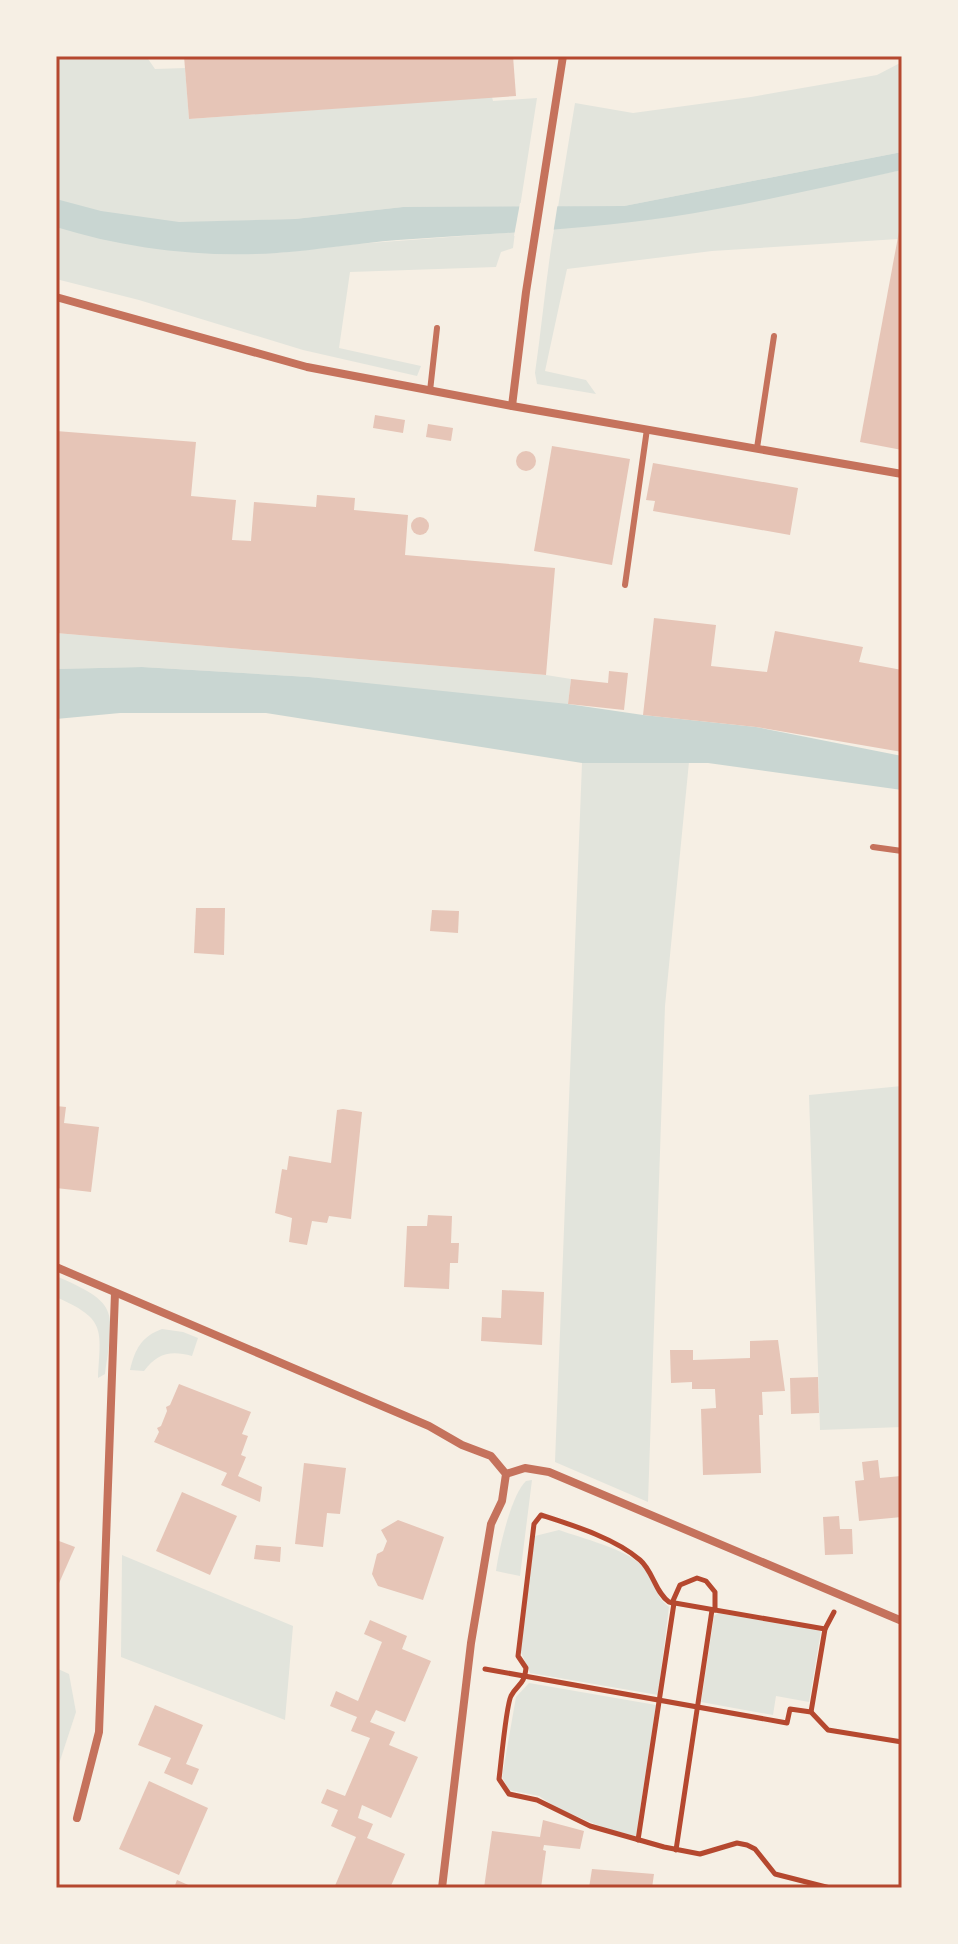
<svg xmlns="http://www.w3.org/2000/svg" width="958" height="1944" viewBox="0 0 958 1944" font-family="Mulish,sans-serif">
<rect width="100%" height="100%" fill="#f6efe4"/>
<g fill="#e2e4dc">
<path d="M56,56H146L155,69L185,68L189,119L492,97L493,101L537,98L520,207H403L295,219L201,222L278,253L356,244L515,232L513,248L501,252L496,267L350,272L339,348L421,366L417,376L303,350L139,300L56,279Z"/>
<path d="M902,62V152L624,206L558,207L575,103L633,113L751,97L877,75Z"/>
<path d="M902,170V217L898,239L712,251L567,269L545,371L586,380L596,394L537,384L535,373C542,325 546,277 554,229L671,216Z"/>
<path d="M56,633L546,675L571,679L568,704L561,709L309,677L142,667L56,669Z"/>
<path d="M689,762L665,1006L648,1502L555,1462L582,763Z"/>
<path d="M902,1086V1427L820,1430L809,1095Z"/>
<path d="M56,1276C118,1303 115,1309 105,1374L98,1378C101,1328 106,1319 56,1297Z"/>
<path d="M162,1329L183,1332L198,1338L192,1356C171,1350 157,1353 144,1371L130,1370C135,1349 142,1336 162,1329Z"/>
<path d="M532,1480L520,1576L496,1571C499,1549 511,1495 526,1481Z"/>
<path d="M559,1530C581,1538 626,1549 641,1565C654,1578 654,1596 669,1607L658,1695L530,1673L520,1650L535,1536Z"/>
<path d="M122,1555L293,1626L285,1720L121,1657Z"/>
<path d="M718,1613L821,1631L809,1702L776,1696L773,1715L701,1702L714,1616Z"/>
<path d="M56,1668L69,1674L76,1712L56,1773Z"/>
<path d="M529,1683L656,1705L636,1836L604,1828L557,1808L539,1796L509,1790L502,1777L516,1697Z"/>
</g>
<g fill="#c9d6d2">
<path d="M902,152V170C825,187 748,205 670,217C580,230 489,234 398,240C358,243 318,250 277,253C203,258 127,249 56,227V199L101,211L179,222L295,219L403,207L624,206Z"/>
<path d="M142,667L309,677L568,704L643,715L756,727L902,756V790L708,763H582L266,713H120L56,719V669Z"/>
</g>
<path fill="#f6efe4" d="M558,202L553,234L514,236L520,203Z"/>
<g fill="#e6c5b7">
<path d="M184,56H513L516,96L189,119Z"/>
<path d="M900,226H902V450L860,442Z"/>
<path d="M375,415L405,420L403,433L373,428Z"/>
<path d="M428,424L453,428L451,441L426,437Z"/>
<path d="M56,431L196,442L191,496L236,500L232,540L251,541L254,502L316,507L317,495L355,498L354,510L408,515L405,555L555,568L546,675L56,633Z"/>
<path d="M552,446L630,459L612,565L534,551Z"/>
<circle cx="526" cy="461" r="10"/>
<path d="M653,463L798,488L790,535L653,511L655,501L646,500Z"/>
<circle cx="420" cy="526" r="9"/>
<path d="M654,618L716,625L711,666L767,672L775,631L863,647L859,662L902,670V752L756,727L643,715Z"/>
<path d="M609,671L628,673L624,710L568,704L571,679L608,683Z"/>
<path d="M196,908H225L224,955L194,953Z"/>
<path d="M432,910L459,911L458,933L430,931Z"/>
<path d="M56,1106L66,1107L64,1123L99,1127L91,1192L56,1188L59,1144H56Z"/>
<path d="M343,1109L362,1112L351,1219L329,1216L327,1223L312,1221L307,1245L289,1242L292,1218L275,1213L282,1169L287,1170L289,1156L331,1163L337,1110Z"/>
<path d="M428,1215L452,1216L451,1243H459L458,1263H450L449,1289L404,1287L407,1226H427Z"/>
<path d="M502,1290L544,1292L542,1345L481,1341L482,1317L501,1318Z"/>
<path d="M778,1340L785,1391L762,1392L763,1415H759L761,1473L703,1475L701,1409L716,1408L715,1389H692V1382L671,1383L670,1350H693V1360L750,1358V1341Z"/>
<path d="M818,1377L819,1413L791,1414L790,1378Z"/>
<path d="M179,1384L251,1412L242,1434L248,1436L241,1455L246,1457L238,1476L262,1487L260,1502L221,1485L227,1473L154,1442L159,1432L157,1428L161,1426L167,1411L166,1407L170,1405Z"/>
<path d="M878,1460L880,1478L901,1476L902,1517L859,1521L855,1481L864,1480L862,1462Z"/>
<path d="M304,1463L346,1468L340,1514L327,1513L323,1547L295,1544Z"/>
<path d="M182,1492L237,1516L210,1575L156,1551Z"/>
<path d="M839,1516L840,1529H852L853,1554L825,1555L823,1517Z"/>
<path d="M398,1520L444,1537L423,1600L378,1586L372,1574L377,1554L383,1551L387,1541L381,1530Z"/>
<path d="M59,1541L75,1547L56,1590V1547Z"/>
<path d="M256,1545L281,1547L280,1562L254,1559Z"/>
<path d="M370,1620L407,1636L402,1649L431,1661L405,1722L376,1710L370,1722L395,1732L389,1745L418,1757L391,1818L362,1805L358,1818L373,1824L367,1838L405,1854L390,1888H334L356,1837L331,1826L338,1810L321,1803L327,1789L345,1796L370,1738L351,1731L357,1717L330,1706L336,1691L358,1701L382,1642L364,1634Z"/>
<path d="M155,1705L203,1725L186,1764L199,1769L192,1785L164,1773L171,1758L138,1745Z"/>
<path d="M149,1781L208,1808L179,1875L119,1849Z"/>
<path d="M543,1820L584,1831L580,1849L544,1845L543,1850L546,1851L541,1888H484L492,1831L540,1837Z"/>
<path d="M592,1869L654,1874L652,1888H589Z"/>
<path d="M177,1880L195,1888H174Z"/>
</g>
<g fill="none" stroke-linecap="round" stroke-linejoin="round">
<g stroke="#b5482f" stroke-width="5">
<path d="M672,1603L680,1585L697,1578L706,1581L715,1592V1610"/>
<path d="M825,1629L669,1602C655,1592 653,1571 640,1560C615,1538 572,1525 541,1515L534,1524L518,1656L526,1668C524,1686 518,1683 511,1696C506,1706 501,1764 499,1779L509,1794L537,1800L590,1826L664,1847L700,1854L737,1843L747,1845L755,1849L775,1874L830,1888"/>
<path d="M485,1669L787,1723L790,1709L811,1712L828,1730L902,1742"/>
<path d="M811,1712L825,1629L834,1612"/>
<path d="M638,1840L674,1603"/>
<path d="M676,1850L712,1610"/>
</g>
<g stroke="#c5725c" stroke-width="6">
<path d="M430,391L437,328"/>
<path d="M757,448L774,336"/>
<path d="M625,585L647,429"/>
<path d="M873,847L902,851"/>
</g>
<g stroke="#c5725c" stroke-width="8">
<path d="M56,297L307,367L512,406L902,474"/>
<path d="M512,406L526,292L563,56"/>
<path d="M56,1267L429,1426L462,1445L491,1456L506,1474L502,1501L491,1524L471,1643L442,1888"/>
<path d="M506,1474L525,1468L549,1472L902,1621"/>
<path d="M77,1818L99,1732L115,1293"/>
</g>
</g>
<rect width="958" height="1944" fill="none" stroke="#f6efe4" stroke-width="116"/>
<rect x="58" y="58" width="842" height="1828" fill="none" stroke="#b5482f" stroke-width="3"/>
</svg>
